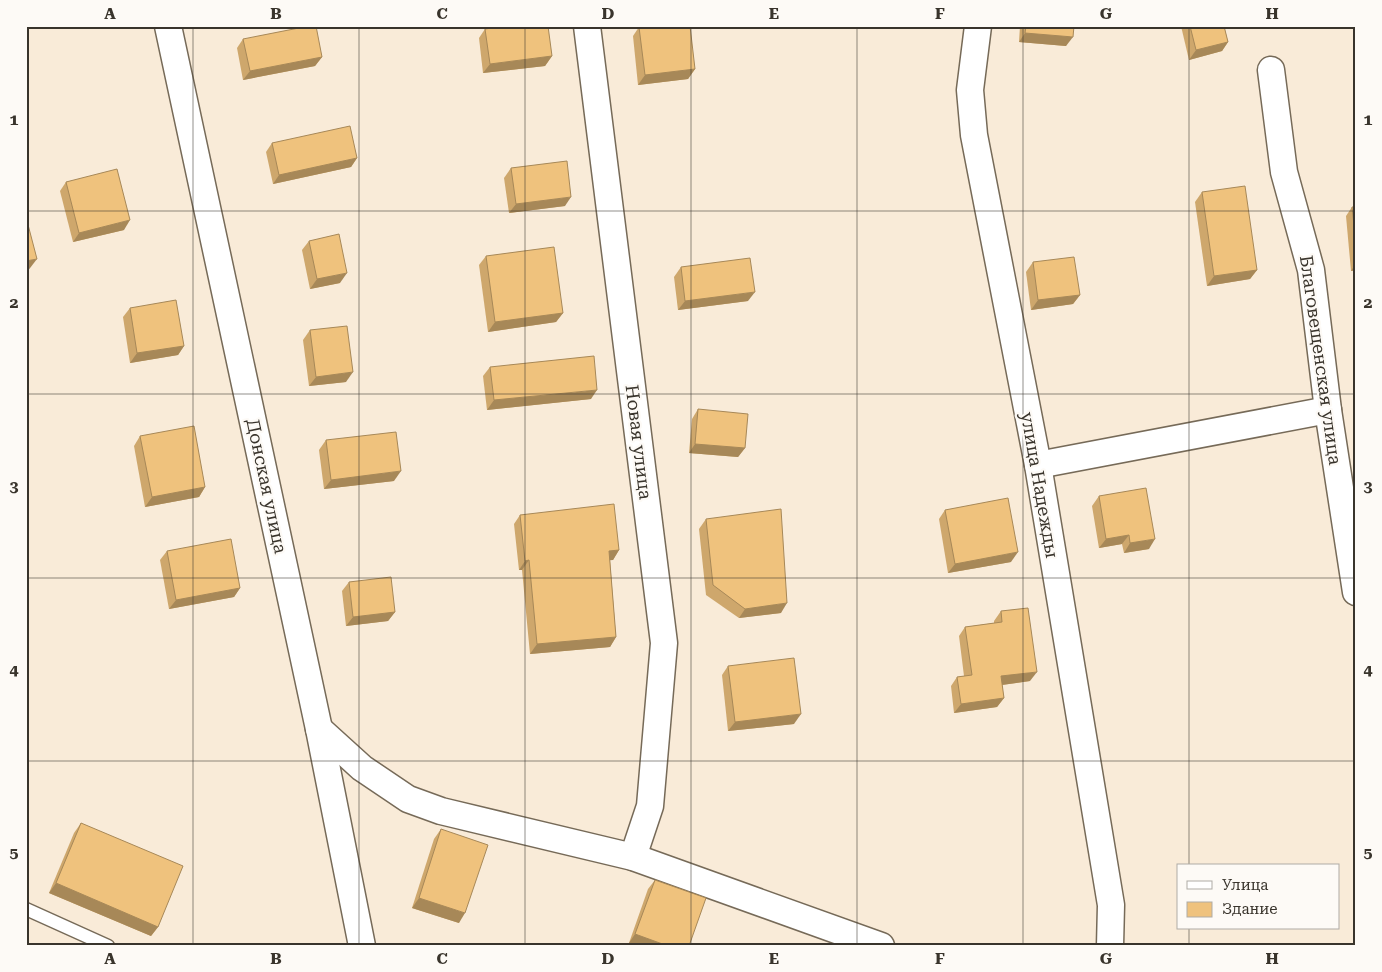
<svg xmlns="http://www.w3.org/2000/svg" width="1382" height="972" viewBox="0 0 1382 972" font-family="'Roboto Serif',serif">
<rect width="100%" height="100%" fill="#f9ebd8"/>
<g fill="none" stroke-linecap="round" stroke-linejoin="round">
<defs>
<path id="lane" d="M26,909L108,946"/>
<g id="street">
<path d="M168,26L319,729L362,946"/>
<path d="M587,26L664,643L650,806L633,857"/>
<path d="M978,26L970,90L974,135L1038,465L1111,905L1110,946"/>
<path d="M1271,70L1284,172L1311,270L1328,410L1356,592"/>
<path d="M1038,465L1328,410"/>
<path d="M319,729L362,768L408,799L441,811L633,857L881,946"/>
</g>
</defs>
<use href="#lane" stroke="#766a58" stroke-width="15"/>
<use href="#street" stroke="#766a58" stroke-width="29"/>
<use href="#lane" stroke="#fff" stroke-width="12"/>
<use href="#street" stroke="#fff" stroke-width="26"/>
</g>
<g fill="#cea76c">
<path d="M1020,26H1074L1066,46L1019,42Z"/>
<path d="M1181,26H1224L1228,42L1222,51L1189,60Z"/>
<path d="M639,27L695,69L688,79L638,85L633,36Z"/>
<path d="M485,29L552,56L545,66L483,73L479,38Z"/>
<path d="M243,39L322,57L315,66L243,80L237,48Z"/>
<path d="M272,143L357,158L351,167L273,184L266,152Z"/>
<path d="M511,168L565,206L509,213L504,178Z"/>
<path d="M66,182L124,230L73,242L60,191Z"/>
<path d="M1202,192L1257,270L1250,279L1207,286L1195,202Z"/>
<path d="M1352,207H1356V270L1351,271L1346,216Z"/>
<path d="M309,241L340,283L310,289L302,250Z"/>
<path d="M486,256L563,313L556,322L488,332L479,265Z"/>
<path d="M1033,262L1080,295L1073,304L1031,310L1026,272Z"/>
<path d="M681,267L748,301L678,310L674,277Z"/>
<path d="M130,308L184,346L178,355L130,363L123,317Z"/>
<path d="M310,330L346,382L309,386L303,340Z"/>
<path d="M490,367L591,399L487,410L483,376Z"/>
<path d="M698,409L745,448L738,457L689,453L692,419Z"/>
<path d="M140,436L205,487L199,497L145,507L134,446Z"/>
<path d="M326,440L394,481L324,489L319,450Z"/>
<path d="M1099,496L1149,549L1124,553L1122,544L1099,548L1092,506Z"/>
<path d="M945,510L1011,562L948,573L939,519Z"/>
<path d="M520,515L619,550L613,560H610L616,637L610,647L530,654L522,570H519L514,524Z"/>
<path d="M706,519L781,613L739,618L706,595L699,529Z"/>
<path d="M167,551L240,588L234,597L169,609L160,560Z"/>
<path d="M349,582L395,612L388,621L346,626L342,591Z"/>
<path d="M1001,611L1030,681L1002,685L1004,698L997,707L954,713L951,686L957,677L964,676L959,636L965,627L994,623V621Z"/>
<path d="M728,666L794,724L728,731L722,675Z"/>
<path d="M81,823L158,927L151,936L49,893L74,833Z"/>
<path d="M441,829L459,923L412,908L434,839Z"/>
<path d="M655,880L689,946H636L629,943L648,889Z"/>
</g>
<g fill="#a78858">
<path d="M1025,33L1073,37L1066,46L1019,42Z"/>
<path d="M1228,42L1222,51L1189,60L1196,50Z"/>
<path d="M552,56L545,66L483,73L490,64Z"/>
<path d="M322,57L315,66L243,80L250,71Z"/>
<path d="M695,69L688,79L638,85L645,75Z"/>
<path d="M357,158L351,167L273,184L279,175Z"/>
<path d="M571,197L565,206L509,213L516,204Z"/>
<path d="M130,220L124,230L73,242L79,233Z"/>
<path d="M37,259L27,272L26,273V261Z"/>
<path d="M1356,263V270L1351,271Z"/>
<path d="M1257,270L1250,279L1207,286L1214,276Z"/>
<path d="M347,273L340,283L310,289L317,279Z"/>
<path d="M755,292L748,301L678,310L685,301Z"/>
<path d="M1080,295L1073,304L1031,310L1038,300Z"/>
<path d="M563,313L556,322L488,332L495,322Z"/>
<path d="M184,346L178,355L130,363L137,353Z"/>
<path d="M353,372L346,382L309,386L316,377Z"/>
<path d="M597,390L591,399L487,410L494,400Z"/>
<path d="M695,444L745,448L738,457L689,453Z"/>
<path d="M401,471L394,481L324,489L331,480Z"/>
<path d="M205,487L199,497L145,507L152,497Z"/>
<path d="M1129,535L1122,544L1099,548L1106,539Z"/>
<path d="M1155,539L1149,549L1124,553L1130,543Z"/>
<path d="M619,550L613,560L602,561L609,551Z"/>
<path d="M1018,552L1011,562L948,573L955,564Z"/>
<path d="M529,560L522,570H519L525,561Z"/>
<path d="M240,588L234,597L169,609L176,600Z"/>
<path d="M787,603L781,613L739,618L745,609Z"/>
<path d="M395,612L388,621L346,626L353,617Z"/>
<path d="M616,637L610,647L530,654L537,644Z"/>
<path d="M1037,672L1030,681L994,686L1001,676Z"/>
<path d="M1004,698L997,707L954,713L961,704Z"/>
<path d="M801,714L794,724L728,731L735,722Z"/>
<path d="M56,883L158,927L151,936L49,893Z"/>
<path d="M419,898L465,913L459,923L412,908Z"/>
<path d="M635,934L668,946H636L629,943Z"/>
</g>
<g fill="#efc27d" stroke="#a78858">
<path d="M309,26H316L322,57L250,71L243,39Z"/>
<path d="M505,26H548L552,56L490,64L485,29Z"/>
<path d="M643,26H690L695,69L645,75L639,27Z"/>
<path d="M1026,26H1074L1073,37L1025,33Z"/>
<path d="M1190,26H1224L1228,42L1196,50Z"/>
<path d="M350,126L357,158L279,175L272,143Z"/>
<path d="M567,161L571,197L516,204L511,168Z"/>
<path d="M117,169L130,220L79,233L66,182Z"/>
<path d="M1245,186L1257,270L1214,276L1202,192Z"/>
<path d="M1352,207H1356V244Z"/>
<path d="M26,217L37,259L26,261Z"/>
<path d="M339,234L347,273L317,279L309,241Z"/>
<path d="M554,247L563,313L495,322L486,256Z"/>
<path d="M1074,257L1080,295L1038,300L1033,262Z"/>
<path d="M750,258L755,292L685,301L681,267Z"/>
<path d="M176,300L184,346L137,353L130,308Z"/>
<path d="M347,326L353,372L316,377L310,330Z"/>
<path d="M594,356L597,390L494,400L490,367Z"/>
<path d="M698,409L748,414L745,448L695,444Z"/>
<path d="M194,426L205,487L152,497L140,436Z"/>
<path d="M396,432L401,471L331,480L326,440Z"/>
<path d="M1146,488L1155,539L1130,543L1129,535L1106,539L1099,496Z"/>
<path d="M1008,498L1018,552L955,564L945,510Z"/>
<path d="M614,504L619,550L609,551L616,637L537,644L529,560L525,561L520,515Z"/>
<path d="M781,509L787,603L745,609L713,585L706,519Z"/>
<path d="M231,539L240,588L176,600L167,551Z"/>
<path d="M391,577L395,612L353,617L349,582Z"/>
<path d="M1028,608L1037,672L1001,676L1004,698L961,704L957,677L972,675L965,627L1002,622L1001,611Z"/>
<path d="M794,658L801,714L735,722L728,666Z"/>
<path d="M81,823L183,866L158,927L56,883Z"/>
<path d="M441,829L488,845L465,913L419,898Z"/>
<path d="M655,880L706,898L689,946H668L635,934Z"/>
</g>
<path fill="none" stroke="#39342c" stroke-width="1" stroke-opacity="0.55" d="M193,26V946M359,26V946M525,26V946M691,26V946M857,26V946M1023,26V946M1189,26V866M26,211H1356M26,394H1356M26,578H1356M26,761H1356M1189,928V946"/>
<g text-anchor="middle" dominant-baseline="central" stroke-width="4.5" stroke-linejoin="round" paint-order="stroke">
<g font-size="18" fill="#39342c" stroke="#fdfaf6">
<text transform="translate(1321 360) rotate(82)">Благовещенская улица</text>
<text transform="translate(639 442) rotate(83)">Новая улица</text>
<text transform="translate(1040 485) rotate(80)">улица Надежды</text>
<text transform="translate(267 486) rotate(78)">Донская улица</text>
</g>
</g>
<rect width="1382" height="972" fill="none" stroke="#fdfaf6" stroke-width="55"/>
<rect x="1177" y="864" width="162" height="65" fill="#fdfaf6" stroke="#afaba5"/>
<rect x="1187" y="881" width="25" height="8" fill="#ffffff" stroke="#afaba5"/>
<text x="1222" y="890" font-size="15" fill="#39342c">Улица</text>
<rect x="1187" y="902" width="25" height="15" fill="#efc27d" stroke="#afaba5"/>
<text x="1222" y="914" font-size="15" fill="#39342c">Здание</text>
<rect x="28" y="28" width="1326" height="916" fill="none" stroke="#39342c" stroke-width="2"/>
<g font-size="16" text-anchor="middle" font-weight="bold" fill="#39342c">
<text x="110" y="19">A</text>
<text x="276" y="19">B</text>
<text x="442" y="19">C</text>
<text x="608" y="19">D</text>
<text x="774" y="19">E</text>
<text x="940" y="19">F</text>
<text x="1106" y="19">G</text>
<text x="1272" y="19">H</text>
<text x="14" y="125">1</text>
<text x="1368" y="125">1</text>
<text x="14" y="308">2</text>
<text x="1368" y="308">2</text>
<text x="14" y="492">3</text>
<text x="1368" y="492">3</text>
<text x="14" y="675">4</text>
<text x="1368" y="675">4</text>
<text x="14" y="858">5</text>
<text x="1368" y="858">5</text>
<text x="110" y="964">A</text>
<text x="276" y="964">B</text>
<text x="442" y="964">C</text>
<text x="608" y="964">D</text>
<text x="774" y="964">E</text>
<text x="940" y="964">F</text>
<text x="1106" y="964">G</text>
<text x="1272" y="964">H</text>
</g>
</svg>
